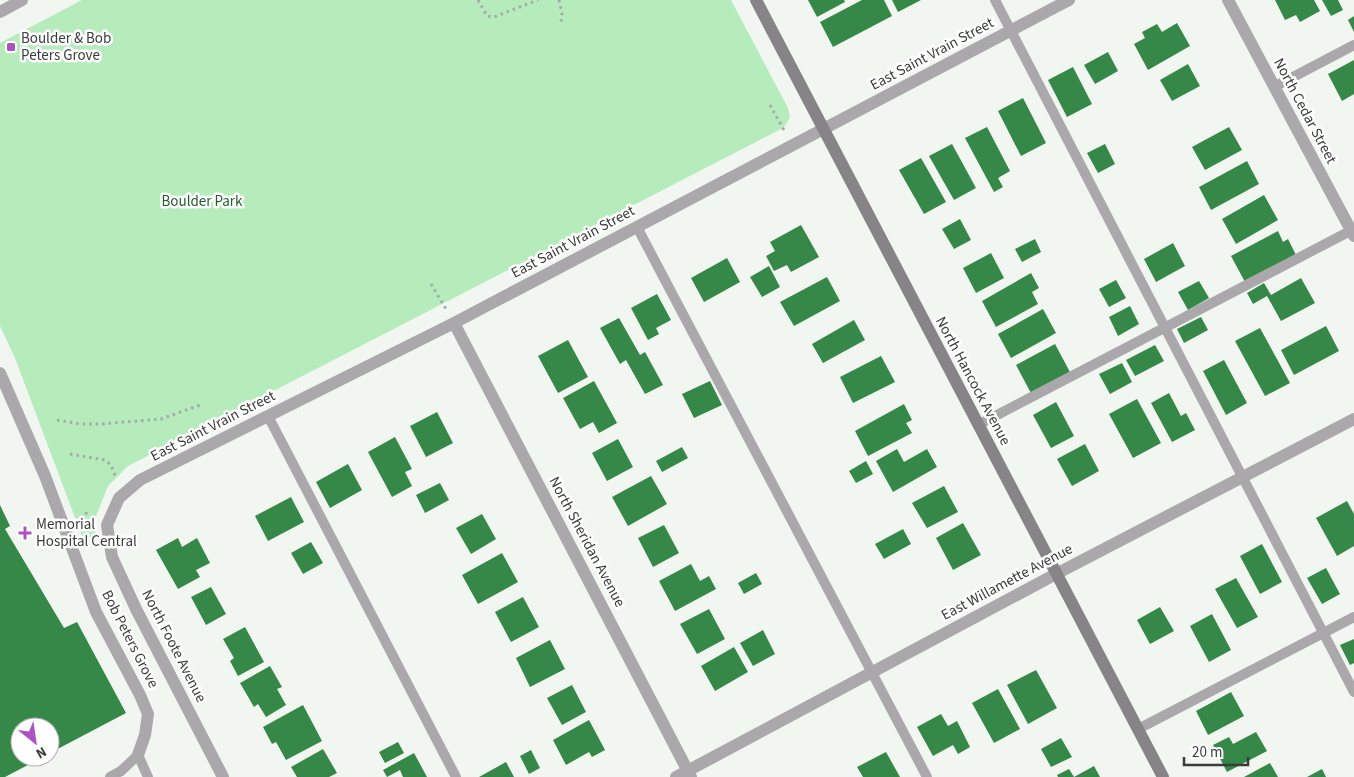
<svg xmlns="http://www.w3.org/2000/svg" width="1354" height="777" viewBox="0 0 1354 777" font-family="'Source Sans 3',sans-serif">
<rect width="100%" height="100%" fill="#f1f6f1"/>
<path fill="#b6ecbc" d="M82,0H731L788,108L790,118L783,128L128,466L108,486L95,519L96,543L86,547L15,358L0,326V43Z"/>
<g fill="#358847">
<path d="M808,0H844L845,2L817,17Z"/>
<path d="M862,0H884L892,16L833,47L820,22Z"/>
<path d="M892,0H921L898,12Z"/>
<path d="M1275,0H1314L1320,11L1300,22L1296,15L1285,20Z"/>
<path d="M1322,0H1338L1343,10L1331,16Z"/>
<path d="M1354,16V32L1348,20Z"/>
<path d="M1177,23L1190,46L1148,70L1134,44L1145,38L1142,32L1157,24L1162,32Z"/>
<path d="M1108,52L1118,71L1095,84L1084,65Z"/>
<path d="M1354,60V94L1342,101L1328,74Z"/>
<path d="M1188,64L1200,86L1172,101L1160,80Z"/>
<path d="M1073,67L1092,104L1067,117L1048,80Z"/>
<path d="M1023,98L1046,143L1021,156L998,111Z"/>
<path d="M987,127L1010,171L998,178L1003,187L994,192L965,138Z"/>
<path d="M1229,127L1242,150L1205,170L1192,147Z"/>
<path d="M952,144L976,188L954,200L929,156Z"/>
<path d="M1105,144L1115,164L1098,173L1087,153Z"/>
<path d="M921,158L946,202L924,214L899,170Z"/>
<path d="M1247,161L1259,184L1211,210L1199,187Z"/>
<path d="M1264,195L1278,220L1236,244L1222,219Z"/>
<path d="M960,219L971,240L954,249L942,229Z"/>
<path d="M801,225L819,257L791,272L787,265L774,271L766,256L775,251L770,242Z"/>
<path d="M1278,231L1283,242L1288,239L1296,255L1245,282L1231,256Z"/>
<path d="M1035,239L1041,252L1022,262L1015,249Z"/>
<path d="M1173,243L1185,266L1156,282L1144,259Z"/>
<path d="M991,253L1004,278L976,293L963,268Z"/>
<path d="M727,258L740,282L704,302L691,278Z"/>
<path d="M769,266L780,287L762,297L750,277Z"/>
<path d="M1031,273L1039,288L1032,292L1038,304L996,327L982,301Z"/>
<path d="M827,277L840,301L794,326L780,302Z"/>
<path d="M1301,278L1315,303L1281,321L1267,296L1253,304L1247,293L1264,283L1271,295Z"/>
<path d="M1116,280L1126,298L1109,307L1099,289Z"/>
<path d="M1199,281L1209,298L1188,310L1178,292Z"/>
<path d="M657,294L671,320L656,328L659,334L648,340L631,308Z"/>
<path d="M1130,306L1139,324L1118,336L1109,317Z"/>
<path d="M1043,309L1056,333L1011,358L998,334Z"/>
<path d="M1201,317L1208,330L1184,343L1177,329Z"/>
<path d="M619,318L640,355L645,352L663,385L645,394L626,360L620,364L600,328Z"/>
<path d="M854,320L865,340L823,363L812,344Z"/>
<path d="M1326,326L1339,351L1294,375L1281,350Z"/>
<path d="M1260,328L1290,383L1265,396L1235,341Z"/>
<path d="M568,340L588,377L558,393L538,356Z"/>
<path d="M1055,344L1071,374L1032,395L1016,365Z"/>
<path d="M1155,345L1164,361L1135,376L1126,360Z"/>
<path d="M881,356L895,382L853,403L840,377Z"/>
<path d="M1224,360L1247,403L1226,415L1203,371Z"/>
<path d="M1122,363L1132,382L1110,394L1099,374Z"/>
<path d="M594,381L617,423L599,433L593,422L580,429L563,398Z"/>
<path d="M710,381L722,405L694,418L682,394Z"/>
<path d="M1169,393L1181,416L1186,413L1195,430L1172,442L1151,403Z"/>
<path d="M1137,399L1161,443L1133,458L1109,414Z"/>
<path d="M1056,402L1074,436L1051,448L1033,415Z"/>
<path d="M904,404L912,420L906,423L912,433L868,456L855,431Z"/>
<path d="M437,412L453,443L426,457L410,426Z"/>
<path d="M395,437L412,469L405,472L412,486L392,497L368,452Z"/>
<path d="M618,439L633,467L607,481L592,453Z"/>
<path d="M1085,444L1099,471L1072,486L1057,459Z"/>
<path d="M682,447L688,458L662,472L656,461Z"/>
<path d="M897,449L904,462L927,449L937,467L893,492L876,461Z"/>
<path d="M866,461L873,474L856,483L849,471Z"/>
<path d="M348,464L362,490L330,508L316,482Z"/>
<path d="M651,476L667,504L628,526L612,497Z"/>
<path d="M440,483L449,500L425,513L416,495Z"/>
<path d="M944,486L958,512L927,528L912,503Z"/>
<path d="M291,497L304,522L268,541L255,516Z"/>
<path d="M1347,501L1354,514V546L1337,556L1316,518Z"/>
<path d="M0,505L10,526L5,529L64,628L77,622L126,713L50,753V727H20V757H43L5,777H0Z"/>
<path d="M482,514L496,539L471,554L456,528Z"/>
<path d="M963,523L981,555L953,570L936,538Z"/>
<path d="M664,525L679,553L653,567L638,538Z"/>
<path d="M903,529L911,544L884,559L875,544Z"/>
<path d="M178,538L182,547L197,538L210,563L196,570L200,577L178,589L156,550Z"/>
<path d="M311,542L323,563L303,574L291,553Z"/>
<path d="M1262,544L1282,582L1260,594L1240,556Z"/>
<path d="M502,553L518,582L478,604L462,575Z"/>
<path d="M691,564L700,581L709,576L716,589L675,611L659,581Z"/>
<path d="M1326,568L1340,594L1322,604L1307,578Z"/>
<path d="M756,573L762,584L744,594L738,583Z"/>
<path d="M1236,578L1258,617L1237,628L1215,589Z"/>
<path d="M211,587L226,614L206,625L191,597Z"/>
<path d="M523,597L539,627L511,642L495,612Z"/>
<path d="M1160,607L1174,631L1150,644L1137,620Z"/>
<path d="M709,609L725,639L697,654L680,624Z"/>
<path d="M1212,614L1231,650L1209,662L1190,626Z"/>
<path d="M245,627L264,662L238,676L230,661L234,658L223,639Z"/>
<path d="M763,630L775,654L753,666L740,643Z"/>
<path d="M1354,639V663L1350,665L1340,645Z"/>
<path d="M550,640L565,669L530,687L516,658Z"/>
<path d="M734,647L748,672L715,691L701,666Z"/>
<path d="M270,666L282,687L277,689L286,705L266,717L258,704L254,707L240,683Z"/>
<path d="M1036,670L1057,708L1028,724L1007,685Z"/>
<path d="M572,685L586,712L562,725L547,698Z"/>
<path d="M998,689L1020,729L994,743L972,703Z"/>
<path d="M1231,692L1244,716L1208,735L1196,711Z"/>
<path d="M303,705L322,741L286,760L276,742L272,744L263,727Z"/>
<path d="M941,714L948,726L957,721L970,747L958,754L953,745L933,756L917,727Z"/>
<path d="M589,720L605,750L592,757L589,752L566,765L553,740Z"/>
<path d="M1256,732L1267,751L1227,772L1213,745L1229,737L1233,744Z"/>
<path d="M1061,738L1072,757L1051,767L1041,749Z"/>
<path d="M398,742L404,753L385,763L379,752Z"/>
<path d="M323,749L337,773L329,777H297L291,767Z"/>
<path d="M531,750L540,768L529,774L520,756Z"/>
<path d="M886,752L900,777H863L857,767Z"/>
<path d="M414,753L427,777H403L400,770L387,777L383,770Z"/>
<path d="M506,762L514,777H479Z"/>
<path d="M1270,763L1278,777H1244Z"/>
<path d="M1094,766L1100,777H1074Z"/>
<path d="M1069,769L1074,777H1058L1057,775Z"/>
<path d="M1322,769L1326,777H1307Z"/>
</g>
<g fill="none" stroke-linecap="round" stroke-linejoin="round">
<g stroke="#a6aaa6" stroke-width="3" stroke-dasharray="2.5 4" stroke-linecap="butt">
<path d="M478,0L487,16L494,17L538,0"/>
<path d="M559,0L562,14L561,23"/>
<path d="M770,105L785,132"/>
<path d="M431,284L446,309"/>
<path d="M57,420L81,424H101L161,419L203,404"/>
<path d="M70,454L105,460L111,465L116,478"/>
<path d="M86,512L88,523H92"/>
</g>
<g stroke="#aaa8ab" stroke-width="10">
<path d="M995,0L1354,692"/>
<path d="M1274,87L1354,45"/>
<path d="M637,227L927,777"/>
<path d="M268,416L456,777"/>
<path d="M978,425L1354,229"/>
<path d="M1138,729L1354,617"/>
<path d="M110,777L121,771L138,755L148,777"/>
</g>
<g stroke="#aaa8ab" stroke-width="12">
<path d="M1228,0L1354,236"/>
<path d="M454,323L691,777"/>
<path d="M0,373L45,476L96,612L140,695L148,714L145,735L138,755"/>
<path d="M223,777L136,609L112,557L107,525L119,498L140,480L454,323L1069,0"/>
<path d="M676,777L1056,574"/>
</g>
<g stroke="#aaa8ab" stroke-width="12">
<path d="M0,12L22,0"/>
<path d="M1056,574L1354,419"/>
</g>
<path stroke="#868487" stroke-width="12" d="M756,0L1163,777"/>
</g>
<g fill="#a954c2" stroke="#fff" stroke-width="2">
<rect x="6" y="42" width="10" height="10" rx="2.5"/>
<path d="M22.5 525.5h5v5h5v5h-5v5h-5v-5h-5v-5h5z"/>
</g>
<g text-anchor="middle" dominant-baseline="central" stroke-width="5" stroke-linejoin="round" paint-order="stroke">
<g font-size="15" fill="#3a3c3a" stroke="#fff" text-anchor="start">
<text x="21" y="38">Boulder &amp; Bob<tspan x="21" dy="17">Peters Grove</tspan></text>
<text x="36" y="524">Memorial<tspan x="36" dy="17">Hospital Central</tspan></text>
</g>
<g font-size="15" fill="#3a3c3a" stroke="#fff">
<text transform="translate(932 54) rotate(-28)">East Saint Vrain Street</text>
<text transform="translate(1305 111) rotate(62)">North Cedar Street</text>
<text transform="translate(573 242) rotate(-28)">East Saint Vrain Street</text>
<text transform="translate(973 381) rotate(62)">North Hancock Avenue</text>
<text transform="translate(213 426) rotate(-27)">East Saint Vrain Street</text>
<text transform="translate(587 542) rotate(62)">North Sheridan Avenue</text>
<text transform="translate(1007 582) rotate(-28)">East Willamette Avenue</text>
<text transform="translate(130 639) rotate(63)">Bob Peters Grove</text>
<text transform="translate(174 646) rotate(63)">North Foote Avenue</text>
</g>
<g font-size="15" fill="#245d30" stroke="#fff">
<text x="202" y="201">Boulder Park</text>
</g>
</g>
<g transform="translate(35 742) rotate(150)"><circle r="24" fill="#ffffff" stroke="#b0b1b0"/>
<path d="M0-4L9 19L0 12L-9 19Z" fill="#a954c2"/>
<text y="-8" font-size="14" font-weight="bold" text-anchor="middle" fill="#3a3c3a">N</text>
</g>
<path d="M1184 757v8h64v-8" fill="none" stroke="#3a3c3a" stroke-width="2.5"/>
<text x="1192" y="757" font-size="15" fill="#3a3c3a" stroke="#ffffff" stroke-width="4" paint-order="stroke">20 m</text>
</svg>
